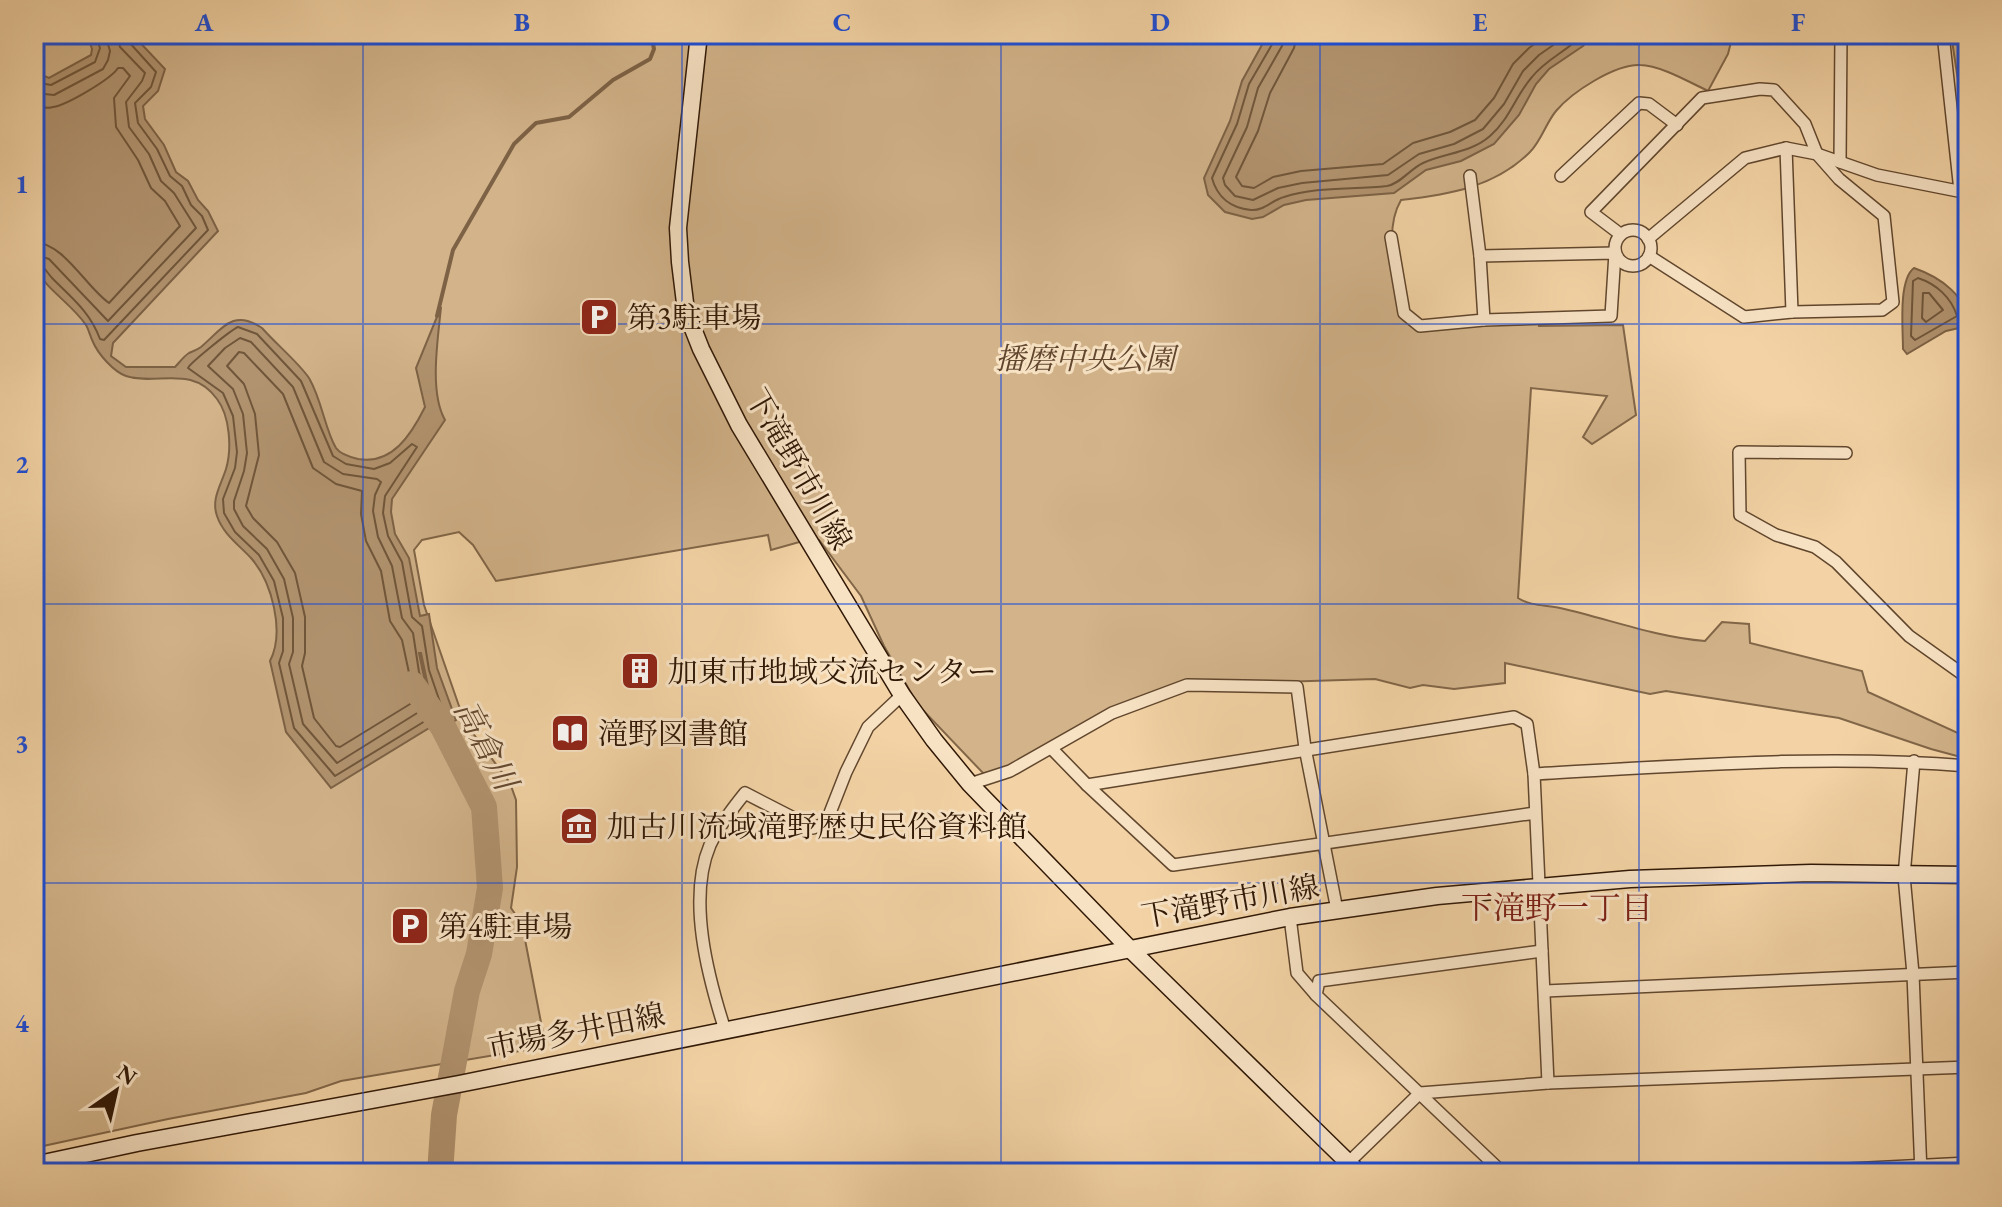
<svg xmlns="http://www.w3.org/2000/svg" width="2002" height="1207" viewBox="0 0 2002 1207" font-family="'EB Garamond','Noto Serif JP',serif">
<rect width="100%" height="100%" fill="#f3d3a5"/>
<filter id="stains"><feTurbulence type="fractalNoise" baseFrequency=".0025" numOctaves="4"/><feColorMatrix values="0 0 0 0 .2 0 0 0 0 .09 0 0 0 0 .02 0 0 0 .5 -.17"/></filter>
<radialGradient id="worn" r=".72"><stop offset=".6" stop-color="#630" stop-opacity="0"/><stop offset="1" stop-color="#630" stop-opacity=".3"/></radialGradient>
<g fill="#d2b38a" stroke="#816648" stroke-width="2">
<path d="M34,34H1733L1728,54L1708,91C1691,83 1660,65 1640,65C1615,64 1572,92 1556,111C1546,123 1541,141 1530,152C1495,187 1448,195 1401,200C1382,233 1398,278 1404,313L1421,326L1540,319L1539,326L1623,325L1636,415L1592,444L1583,437L1607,396L1531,388L1518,598C1530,606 1546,605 1560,608C1609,619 1655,637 1705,641L1722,622L1749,624L1750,643L1862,671L1868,692L1962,735L1968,721V759L1931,749L1839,718L1666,691L1650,694L1505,663V683L1454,689L1423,685L1410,688L1375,679L1187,685L1112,713L1010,771L983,773L918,705L884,646L861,596L819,540L810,539L771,550L768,535L496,581L473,545L459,532L422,540L414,550L424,605L459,706L469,728L510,783L516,800L517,867L511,908L522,924L545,1043L543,1047L341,1081L306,1093L168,1119L34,1148Z"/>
<path d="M1951,34H1968V147Z"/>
</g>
<g fill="#b1936f" stroke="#7d6245" stroke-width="2">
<path d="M87,34H132L165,69L158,91L143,106L145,119L164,145L176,172L188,181L198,200L208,211L218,231L113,343L111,356L126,367H175C179,363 184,356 189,353C193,351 197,350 201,347C222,329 233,308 262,328C276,344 298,362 309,378C322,400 325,430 336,448C340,454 350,457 358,459C392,465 411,435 425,407L416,368L441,307C438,339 429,392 445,420L392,499L391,512L395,534L409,558L420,616L429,614L437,668L456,720L439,730L436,724L421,653H419L434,725L331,788L286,732L270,661C285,632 272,582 251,558C239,545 223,534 217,516C211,499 221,485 226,469C232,449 230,416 217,399C192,364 157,386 126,376C114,372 98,354 93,342C90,336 89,330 86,325C71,303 46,290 34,266V72L49,78L91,55L92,49Z"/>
<path d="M1268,34H1594L1583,46L1549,69L1536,84L1519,115L1494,144L1461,161L1426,170L1394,193L1306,200L1284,205L1263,217L1252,219L1225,212L1208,195L1204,178L1230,121L1242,81Z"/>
<path d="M1914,268C1940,277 1968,296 1968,326L1946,331L1907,354L1903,349C1903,329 1898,280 1914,268Z"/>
</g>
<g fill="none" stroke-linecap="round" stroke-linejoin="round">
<g stroke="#70563a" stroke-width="2">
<path d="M1275,34L1274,41L1249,84L1237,124L1212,178C1217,197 1231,208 1251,210C1264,211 1272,200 1284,197C1317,186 1353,190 1387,186C1400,184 1410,169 1423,163C1444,153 1471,153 1490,136C1509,120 1516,95 1532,77C1546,59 1568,51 1583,34"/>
<path d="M1285,34L1282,46L1258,88L1247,127L1223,178L1225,185L1235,196L1253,200L1278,188L1302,183L1388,175L1419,154L1454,144L1483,129L1504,104L1523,71L1539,55L1569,34"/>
<path d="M1297,34L1294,48L1270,93L1258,131L1236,177L1242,186L1254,188L1273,177L1301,171L1383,164L1413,143L1450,132L1475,120L1494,98L1513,64L1529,48L1548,34"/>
<path d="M34,82L51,85L95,62L100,48L95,34"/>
<path d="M34,93L54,95L103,69L108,60L110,51L105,34"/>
<path d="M34,105C40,107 46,109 53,107C67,105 111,79 118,68H123L130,76L114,98L116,127L138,160L151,188L165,201L180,226L109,303C86,287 64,243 34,242"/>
<path d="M34,254L49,259L108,321L196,228L174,193L161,181L149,154L129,127L126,102L142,81L145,73L120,47L117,34"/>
<path d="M34,264C45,265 46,272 53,279C72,298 90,312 100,339L104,340L208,230L202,216L191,205L182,186L170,176L157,149L138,123L135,103L151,87L156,72L129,42L127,34"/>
<path d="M1918,278C1936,284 1951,297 1957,316L1915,340L1911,336L1913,281Z"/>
<path d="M1923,293H1929L1943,310L1926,322L1922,318Z"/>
<path d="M238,327L257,334L301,381L333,456L346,464L374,469L390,463L412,444L417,447L385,496L383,513L388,536L402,562L412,617L422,626L429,670L444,714L441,717L430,718L335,776L294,728L279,663L283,651V618L274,581L259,555L235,532L224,513L223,499L235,468L237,452L233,416L223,393L188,368C190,363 231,330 238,327Z"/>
<path d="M240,338L251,342L293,387L324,462L343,474L377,479L381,482L375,495L373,511L378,537L392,566L402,618L413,633L419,672L430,705L337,763L303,724L289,664L293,652V618L284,579L267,549L243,526L234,509V501L244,471L247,453L243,414L233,389L208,366L225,348Z"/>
<path d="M239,352L244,353L283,394L313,468L336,484L362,491L361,514L366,541L381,571L390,621L402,640L415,701L340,747L336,746L314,718L302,666L305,653V617L295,573L277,542L253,518L246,506L259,455L255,414L244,384L227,366Z"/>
</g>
<path stroke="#7d6245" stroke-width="4" d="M437,316L453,250L514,144L536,123L569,117L613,80L650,59L654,49L651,34"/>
<path stroke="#b1936f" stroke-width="26" d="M412,684L443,727L484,807L490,888L479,954L467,991L444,1115L440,1173"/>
<defs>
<g id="street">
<path d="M1943,34L1960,191"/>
<path d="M1840,162L1841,34"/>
<path d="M1561,176L1639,103L1649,104L1677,125"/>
<circle cx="1633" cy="248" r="18"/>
<path d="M1620,234L1591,212L1702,98L1760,89L1774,90L1805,124L1817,154L1839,179L1884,216L1893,302L1882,310L1792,312"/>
<path d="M1391,237L1404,313L1420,326L1484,320L1480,256L1470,176"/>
<path d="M1648,239L1745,158L1786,148L1817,154L1877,175L1968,193"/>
<path d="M1480,256L1615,253L1611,316L1484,320"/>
<path d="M1649,256L1744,317L1792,312L1786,148"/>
<path d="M1846,453L1739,452L1740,515L1776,535L1815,547L1836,562L1909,636L1968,678"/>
<path d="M1052,749L1087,785"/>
<path d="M1914,761L1904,876L1913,974L1921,1173"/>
<path d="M1534,774C1678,766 1824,754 1968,766"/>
<path d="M970,784L1010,771L1112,713L1187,685L1297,687L1305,748L1337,910"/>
<path d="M1535,813L1173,865L1087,785L1514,717L1527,724L1534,774L1548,1083"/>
<path d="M1290,917L1297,973L1316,995"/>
<path d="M1545,991L1968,972"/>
<path d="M725,1030C708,977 687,899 710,845C719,826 732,809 745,793L813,828L826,823L846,772L868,727L902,695"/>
<path d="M1349,1162L1420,1093L1548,1083L1968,1067"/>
<path d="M1503,1173L1316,995L1319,981L1542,951"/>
<path d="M1766,1173L1968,1163"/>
</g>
<g id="secondary">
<path d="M699,34L678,228L680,262L686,311L701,349L739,425L902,695L934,740L970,784L1129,948L1359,1173"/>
<path d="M34,1165L137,1143L459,1084L1290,917L1437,896L1630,879L1811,873L1968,875"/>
</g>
</defs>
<use href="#street" stroke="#61472e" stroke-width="14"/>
<use href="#secondary" stroke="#301806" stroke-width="19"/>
<use href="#street" stroke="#f7e2c4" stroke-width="11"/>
<use href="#secondary" stroke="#f7e2c4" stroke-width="16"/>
</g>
<path fill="none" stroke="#1d4ed8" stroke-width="2" stroke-opacity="0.55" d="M363,34V1173M682,34V1173M1001,34V1173M1320,34V1173M1639,34V1173M34,324H1968M34,604H1968M34,883H1968"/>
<defs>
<symbol id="parking-square" viewBox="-11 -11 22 22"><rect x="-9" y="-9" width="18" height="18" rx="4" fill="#8f2418" stroke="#f7e2c4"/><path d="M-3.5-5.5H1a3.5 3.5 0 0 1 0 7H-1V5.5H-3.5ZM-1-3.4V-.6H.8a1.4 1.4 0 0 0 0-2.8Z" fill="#fff"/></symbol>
<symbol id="building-square" viewBox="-11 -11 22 22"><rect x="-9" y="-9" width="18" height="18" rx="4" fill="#8f2418" stroke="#f7e2c4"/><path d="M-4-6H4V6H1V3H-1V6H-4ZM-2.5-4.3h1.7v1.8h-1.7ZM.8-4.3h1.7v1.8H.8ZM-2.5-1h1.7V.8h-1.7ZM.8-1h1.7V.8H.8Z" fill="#fff"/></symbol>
<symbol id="library-square" viewBox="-11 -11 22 22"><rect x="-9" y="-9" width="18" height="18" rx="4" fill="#8f2418" stroke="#f7e2c4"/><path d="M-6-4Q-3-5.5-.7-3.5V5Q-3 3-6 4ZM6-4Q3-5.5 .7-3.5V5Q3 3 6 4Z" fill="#fff"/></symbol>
<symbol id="museum-square" viewBox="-11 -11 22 22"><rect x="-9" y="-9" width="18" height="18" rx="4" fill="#8f2418" stroke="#f7e2c4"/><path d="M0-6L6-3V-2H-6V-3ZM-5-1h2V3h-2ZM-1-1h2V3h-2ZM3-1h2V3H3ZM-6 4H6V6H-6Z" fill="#fff"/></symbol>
</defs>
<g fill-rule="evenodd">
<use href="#parking-square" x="577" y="295" width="44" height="44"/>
<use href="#building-square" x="618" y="649" width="44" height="44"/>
<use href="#library-square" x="548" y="711" width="44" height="44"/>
<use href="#museum-square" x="557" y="804" width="44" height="44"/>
<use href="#parking-square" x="388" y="904" width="44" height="44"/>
</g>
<g text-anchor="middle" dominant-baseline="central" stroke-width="6" stroke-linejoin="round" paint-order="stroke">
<g font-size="30" fill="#301806" stroke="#f7e2c4" text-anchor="start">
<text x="627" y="317">第3駐車場</text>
<text x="668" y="671">加東市地域交流センター</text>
<text x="598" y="733">滝野図書館</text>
<text x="607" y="826">加古川流域滝野歴史民俗資料館</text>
<text x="438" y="926">第4駐車場</text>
</g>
<g font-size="30" font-style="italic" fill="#61462e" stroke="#f7e2c4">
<text x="1085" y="358">播磨中央公園</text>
</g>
<g font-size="30" fill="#301806" stroke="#f7e2c4">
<text transform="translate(799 469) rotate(60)">下滝野市川線</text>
<text transform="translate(1230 901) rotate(-10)">下滝野市川線</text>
<text transform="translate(576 1031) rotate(-11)">市場多井田線</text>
</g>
<g font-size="32" font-style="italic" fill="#644930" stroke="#f7e2c4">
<text transform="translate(486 745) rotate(62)">高倉川</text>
</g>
<g font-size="32" fill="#7a1f14" stroke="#f7e2c4">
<text x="1557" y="908">下滝野一丁目</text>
</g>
</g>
<rect width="2002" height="1207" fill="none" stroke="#f3d3a5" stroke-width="88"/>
<g transform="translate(116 1091) rotate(34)" stroke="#f7e2c4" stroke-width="6" paint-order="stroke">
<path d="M0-6L14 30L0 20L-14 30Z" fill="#301806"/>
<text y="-12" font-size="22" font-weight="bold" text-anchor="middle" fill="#301806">N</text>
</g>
<rect x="44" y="44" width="1914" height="1119" fill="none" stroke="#1d4ed8" stroke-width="3"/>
<g font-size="26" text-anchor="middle" font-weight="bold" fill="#1d4ed8">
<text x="204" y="31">A</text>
<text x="522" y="31">B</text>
<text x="842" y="31">C</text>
<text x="1160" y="31">D</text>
<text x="1480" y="31">E</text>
<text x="1798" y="31">F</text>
<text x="22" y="193">1</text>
<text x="22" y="473">2</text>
<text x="22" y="752">3</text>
<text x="22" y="1032">4</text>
</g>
<rect width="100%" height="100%" filter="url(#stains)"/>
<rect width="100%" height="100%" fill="url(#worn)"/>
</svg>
